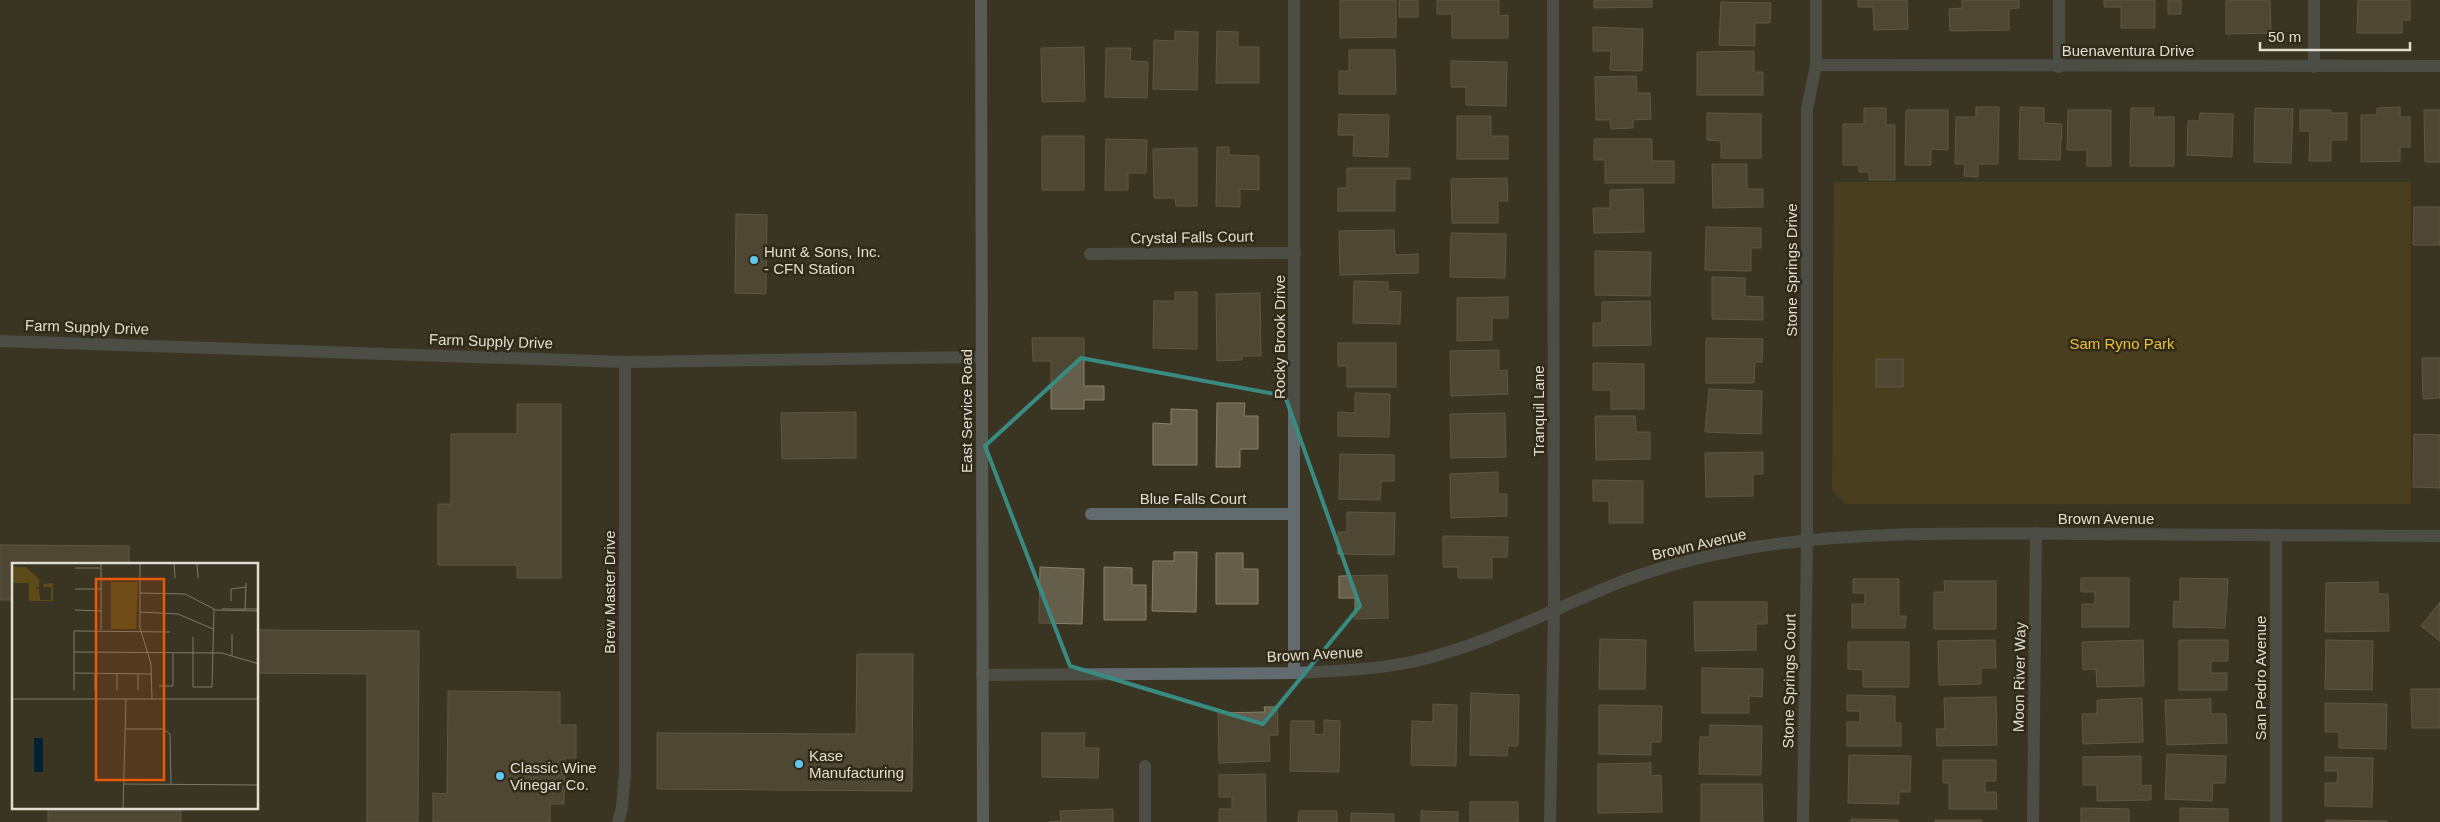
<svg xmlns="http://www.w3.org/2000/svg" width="2440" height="822" viewBox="0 0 2440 822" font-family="Arial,sans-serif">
<rect width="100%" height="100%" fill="#3a3423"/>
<path fill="#5c4b19" d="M1834,182H2411V504H1846L1832,490Z"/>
<g fill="#655e4b" stroke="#87806c">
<path d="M1340,0H1396V37L1340,38Z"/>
<rect x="1399" y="0" width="19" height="17"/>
<path d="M1437,0H1499V16L1508,15V38H1452V14H1437Z"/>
<path d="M1594,0H1652V7L1594,8Z"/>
<path d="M1858,0H1907L1908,29L1874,30L1873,7H1858Z"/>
<path d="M1962,0H2019V8L2009,9V30L1950,31L1949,9L1962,8Z"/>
<path d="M2104,0H2155V28H2121V7H2104Z"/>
<rect x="2168" y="0" width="13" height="14"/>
<path d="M2226,0H2270L2271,33L2226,34Z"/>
<path d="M2358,0H2410V20H2402V33H2357Z"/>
<path d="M1721,2L1771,3L1770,23H1755V46L1719,45Z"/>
<path d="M1593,27L1643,29L1642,71L1610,70L1611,51H1593Z"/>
<path d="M1175,31L1198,32L1197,90L1153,89L1154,40L1175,41Z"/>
<path d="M1217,31L1238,32V47H1259V83H1216Z"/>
<path d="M1084,47L1085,101L1042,102L1041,48Z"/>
<path d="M1106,48H1131L1130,61L1148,62L1147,98L1105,97Z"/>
<path d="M1349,50H1395L1396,94H1339V71H1349Z"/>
<path d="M1754,51V72H1763V95H1697V52Z"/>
<path d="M1451,61L1507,62L1506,106L1466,105V87H1451Z"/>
<path d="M1636,76L1637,93H1650L1651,119L1633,120V128L1611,129L1610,120H1596L1595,77Z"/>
<path d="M1976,107H1999L1998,164H1978V177L1964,176L1965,164H1955L1956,117H1976Z"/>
<path d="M2020,107L2044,108V123L2062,124L2060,160L2019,159Z"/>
<path d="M2400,107V117H2410V147H2400V161L2361,162V115H2377V108Z"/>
<path d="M1864,108H1886V125H1895V180H1869V172H1859V165H1843V124H1864Z"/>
<path d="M2131,108H2154L2153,117H2174V166H2130Z"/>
<path d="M2255,108L2293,109L2291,163L2254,162Z"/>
<path d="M1906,110H1948V150L1931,149V165H1905Z"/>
<path d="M2068,110H2111V166H2087V150H2067Z"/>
<path d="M2300,110H2331V113H2347V140H2331V161H2309L2310,131H2300Z"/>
<path d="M2424,110H2440V162H2425Z"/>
<path d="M1707,113L1761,114V158H1721V141L1707,140Z"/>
<path d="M2200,113L2233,114L2232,157L2187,155L2188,121H2199Z"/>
<path d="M1339,114L1389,115L1388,157L1353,156L1354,135H1338Z"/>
<path d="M1457,116H1491V136H1508V159H1457Z"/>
<rect x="1042" y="136" width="42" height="54"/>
<path d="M1106,139L1147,140L1146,173H1128V190H1105Z"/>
<path d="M1594,139H1652V161H1674V183H1605V160H1594Z"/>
<path d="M1217,147H1229V155L1259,156V190L1240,189V207L1216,206Z"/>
<path d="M1197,148V206H1176L1175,198H1154L1153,149Z"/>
<path d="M1712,164H1747V189H1763V207L1713,208Z"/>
<path d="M1347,168H1410V179H1395V211H1338V188H1347Z"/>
<path d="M1507,178L1508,201H1498V223H1452L1451,179Z"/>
<path d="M1643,189L1644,232L1594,233L1593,208H1610V190Z"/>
<path d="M2414,207H2440V245H2413Z"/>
<path d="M736,214L767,215L766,294L735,293Z"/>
<path d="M1706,227L1761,228V248H1751V271L1705,270Z"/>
<path d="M1394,230L1395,255L1418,254V273L1340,275L1339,231Z"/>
<path d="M1451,233L1506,234L1505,278L1450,277Z"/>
<path d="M1595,251L1651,252L1650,296L1595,295Z"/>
<path d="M1712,277L1745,278V296L1763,297V320L1712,319Z"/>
<path d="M1354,281L1388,282V291L1401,292L1400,324L1353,323Z"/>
<path d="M1175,292H1197V349L1153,348L1154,301H1175Z"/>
<path d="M1260,293L1261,356H1242V360L1217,361L1216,294Z"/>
<path d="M1508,297V318H1492V340L1457,341V298Z"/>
<path d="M1650,301L1651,345L1593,346V323H1602V302Z"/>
<path d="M1032,338H1084V386H1104V400H1084V409H1051V361H1033Z"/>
<path d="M1706,338L1763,339L1762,362H1755L1754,383H1706Z"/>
<path d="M1338,343H1396V387H1347V366H1338Z"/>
<path d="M1499,350V371L1507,370L1508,394L1451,396L1450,351Z"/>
<path d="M2422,358H2440V398L2423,399Z"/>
<rect x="1876" y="359" width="27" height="28"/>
<path d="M1593,363L1644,364V409H1611V390H1593Z"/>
<path d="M1709,389L1762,391L1761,434L1705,432Z"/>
<path d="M1355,393L1390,394L1389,437L1338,436V412L1355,413Z"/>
<path d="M1217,403H1245L1244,416H1258V449H1240V467H1216Z"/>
<path d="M517,404H561V578H517V565H438V504H451V434H517Z"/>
<path d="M1171,409L1197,410V465H1153V423L1171,424Z"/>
<path d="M856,412V458L782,459L781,413Z"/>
<path d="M1505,413L1506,457L1451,458L1450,414Z"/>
<path d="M1595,416H1635L1636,432H1650V459L1596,460Z"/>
<path d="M2414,434L2440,435V488L2413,487Z"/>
<path d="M1763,452V474H1753V496L1706,497L1705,453Z"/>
<path d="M1340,454L1394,455V481H1381L1380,500L1339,499Z"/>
<path d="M1498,472V494H1507V516L1451,518L1450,474Z"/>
<path d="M1593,480L1643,481V523H1609V501H1593Z"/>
<path d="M1347,512L1395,513L1394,555L1338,554V532H1347Z"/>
<path d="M1443,536L1508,537L1507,557H1492V578H1458V567H1443Z"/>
<path d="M0,545L129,546V564H14V600H0Z"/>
<path d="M1174,552H1197L1196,612L1152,611L1153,561H1174Z"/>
<path d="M1216,553H1243V569H1258V604H1216Z"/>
<path d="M1040,567L1084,569L1082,624L1039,623Z"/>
<path d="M1104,567L1132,568V585H1146V620H1104Z"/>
<path d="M1387,575L1388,618L1355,619V598H1339V576Z"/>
<path d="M2081,578H2129V627H2082V604H2095V592H2081Z"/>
<path d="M2180,578L2228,579L2225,628L2173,627L2174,601L2180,602Z"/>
<path d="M1853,579H1899V616H1906L1905,628H1852V604H1865V593H1853Z"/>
<path d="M1944,581H1996V629H1934V592H1945Z"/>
<path d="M2378,582V594H2388L2389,631L2325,632L2326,583Z"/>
<path d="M1694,602H1767V624H1756V650L1695,651Z"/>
<path d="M2440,602V641L2421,626Z"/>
<path d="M258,630L419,631L418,822H367V674L258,673Z"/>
<path d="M1600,639L1646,640L1645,689H1599Z"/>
<path d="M1995,640L1996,668H1981V684L1939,685L1938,641Z"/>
<path d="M2143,640L2144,686L2097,687L2096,669L2083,670L2082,642Z"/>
<path d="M2179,640H2228V661H2211V673H2227V690H2179Z"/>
<path d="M2326,640L2373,641L2372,690L2325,689Z"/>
<path d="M1848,642H1909V687H1863V670L1848,669Z"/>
<path d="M857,654H913L912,791L657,789V733L856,734Z"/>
<path d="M1702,668L1763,669L1762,697L1749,696V713H1702Z"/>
<path d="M2411,689H2440V728H2412Z"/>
<path d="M448,691L560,692V725H576V758H565L564,804H550V822H433V793L447,794Z"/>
<path d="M1471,693L1519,695L1518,746H1508L1507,756L1470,755Z"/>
<path d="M1847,695L1895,696V723H1901V746H1847V722H1860V711H1847Z"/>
<path d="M1996,697L1997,745L1937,746L1936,729H1945L1944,698Z"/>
<path d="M2142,698L2143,742L2083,744L2082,714H2097V700Z"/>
<path d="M2211,699V714H2226L2227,743L2167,745L2165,700Z"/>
<path d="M2325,703L2387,704L2386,749L2339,748V732H2325Z"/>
<path d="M1433,704L1457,705L1456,766L1411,765L1412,721L1433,722Z"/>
<path d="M1599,705L1662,706L1661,742H1651V755L1599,754Z"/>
<path d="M1264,707H1277L1278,735H1269L1270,761L1219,763L1218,713L1265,712Z"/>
<path d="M1324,720L1340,721L1339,772L1290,771L1291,721H1314V734L1324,735Z"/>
<path d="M1710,725L1762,726L1761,775L1699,774L1700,737H1710Z"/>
<path d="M1042,733H1085L1084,748H1099L1098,778L1042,777Z"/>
<path d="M2167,754L2226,756L2225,783H2213L2212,801L2165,799Z"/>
<path d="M1849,755L1911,756L1910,792H1899V804L1848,803Z"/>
<path d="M2141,756V786L2151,785V800L2097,801V785H2083V757Z"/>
<path d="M2325,757L2373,758L2372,807L2325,806V783H2337L2338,771H2325Z"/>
<path d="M1943,760H1996V781H1985V792H1996L1997,809H1949V783H1943Z"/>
<path d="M1651,763V776L1661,775L1662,812L1598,813V764Z"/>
<path d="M1265,774L1266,822H1219V809H1232V797H1219V775Z"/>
<path d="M1701,784H1762L1763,822H1701Z"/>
<rect x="1470" y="802" width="48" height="20"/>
<rect x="48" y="808" width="133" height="14"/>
<path d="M2081,808L2129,809V822H2081Z"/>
<path d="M2180,808L2228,809V822H2180Z"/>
<path d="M1113,809V822H1049L1061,821L1060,811Z"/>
<path d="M1299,811H1337V822H1298Z"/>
<path d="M1421,811L1458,812V822H1421Z"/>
<path d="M1351,813L1394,814V822H1351Z"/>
<path d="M1851,819L1898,820V822H1851Z"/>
<rect x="1935" y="820" width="47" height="2"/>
<path d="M2326,820L2387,821V822H2326Z"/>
</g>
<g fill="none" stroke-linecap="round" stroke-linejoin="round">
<g stroke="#626b70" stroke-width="12">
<path d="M1294,0V673"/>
<path d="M2314,0V67"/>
<path d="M1816,65L2440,66"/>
<path d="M2059,67V0"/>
<path d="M1090,254L1295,253"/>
<path d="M0,341L625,362L982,357"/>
<path d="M1091,514H1294"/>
<path d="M982,675L1294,673C1333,671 1373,670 1411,662C1480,647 1543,614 1608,587C1654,568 1705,555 1755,547C1861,531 1969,533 2077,534C2198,534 2319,535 2440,536"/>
<path d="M1145,766V822"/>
<path d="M618,822L622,808L625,772V362"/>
<path d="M1550,822L1554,611L1553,0"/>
<path d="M1803,822L1807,541V109L1816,65V0"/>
<path d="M2033,822L2036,533"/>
<path d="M2276,822V535"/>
</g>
<path stroke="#7b8991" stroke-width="12" d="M981,0L983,822"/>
</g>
<path d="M0 0H2440V822H0ZM1081,358L1285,396L1360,606L1263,724L1070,666L985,446Z" fill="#3a3423" fill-opacity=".55" fill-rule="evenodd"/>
<path fill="none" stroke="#398b82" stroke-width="4" stroke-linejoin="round" d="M1081,358L1285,396L1360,606L1263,724L1070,666L985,446Z"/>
<g fill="#64c5ee" stroke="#302a19" stroke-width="2">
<circle cx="754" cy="260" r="5"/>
<circle cx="799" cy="764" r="5"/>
<circle cx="500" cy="776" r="5"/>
</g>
<g text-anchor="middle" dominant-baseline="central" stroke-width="5" stroke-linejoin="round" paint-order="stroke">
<g font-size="15" fill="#e0ddd2" stroke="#302a19">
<text x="2128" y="50">Buenaventura Drive</text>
<text transform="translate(1192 237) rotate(-1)">Crystal Falls Court</text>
<text transform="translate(1791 270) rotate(-90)">Stone Springs Drive</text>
<text transform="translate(87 327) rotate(2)">Farm Supply Drive</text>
<text transform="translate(1279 337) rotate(-90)">Rocky Brook Drive</text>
<text transform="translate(491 341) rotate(2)">Farm Supply Drive</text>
<text transform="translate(966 411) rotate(-90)">East Service Road</text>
<text transform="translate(1538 411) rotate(-90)">Tranquil Lane</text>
<text x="1193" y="498">Blue Falls Court</text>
<text x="2106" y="518">Brown Avenue</text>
<text transform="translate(1699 544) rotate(-13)">Brown Avenue</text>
<text transform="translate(609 592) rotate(-90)">Brew Master Drive</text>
<text transform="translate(1315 654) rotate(-3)">Brown Avenue</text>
<text transform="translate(2019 677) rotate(-89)">Moon River Way</text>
<text transform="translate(2260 678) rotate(-90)">San Pedro Avenue</text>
<text transform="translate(1789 681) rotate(-89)">Stone Springs Court</text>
</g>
<g font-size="15" fill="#e0ddd2" stroke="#302a19" text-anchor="start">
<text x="764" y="251">Hunt &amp; Sons, Inc.<tspan x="764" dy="17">- CFN Station</tspan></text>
<text x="809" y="755">Kase<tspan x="809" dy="17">Manufacturing</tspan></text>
<text x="510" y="767">Classic Wine<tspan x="510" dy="17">Vinegar Co.</tspan></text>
</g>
<g font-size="15" fill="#ecc037" stroke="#302a19">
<text x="2122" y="343">Sam Ryno Park</text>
</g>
</g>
<g transform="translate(12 563)">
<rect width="246" height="246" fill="#3a3423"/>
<path d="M0,4H14L27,16V24L22,26H27L28,37H39V24H31V21L41,20V38H17V20H0ZM99,19H126L124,66H99Z" fill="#5c4b19"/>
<path d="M22,175H31V209H22Z" fill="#002331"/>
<path fill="none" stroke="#7c7869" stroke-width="1" d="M128,0V65L139,101L140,136M162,0L163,15M185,0L186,15M63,5H89M63,26H90M128,30L173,31L204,47L247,48M219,38V26L234,24M210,46H247M63,47L90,48M233,47L234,20M128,49L166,51L201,66M89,67V0M181,74V124H200L202,46M62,89L210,90L247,101M220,92V71M62,110L140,111M105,110V127M83,111V127M147,123H161V90M62,127V68L158,69M126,127V111M0,136H247M114,166H151L158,171L159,221M112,221L247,222M111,246L114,136"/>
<path fill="#e8590c" fill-opacity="0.15" stroke="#e8590c" stroke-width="2.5" d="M84,16H152V217H84Z"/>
<rect width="246" height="246" fill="none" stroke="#e0ddd2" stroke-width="2.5"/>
</g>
<path d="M2260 42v8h150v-8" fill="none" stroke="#e0ddd2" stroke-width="2.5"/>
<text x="2268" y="42" font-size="15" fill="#e0ddd2" stroke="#302a19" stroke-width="4" paint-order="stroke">50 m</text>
</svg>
